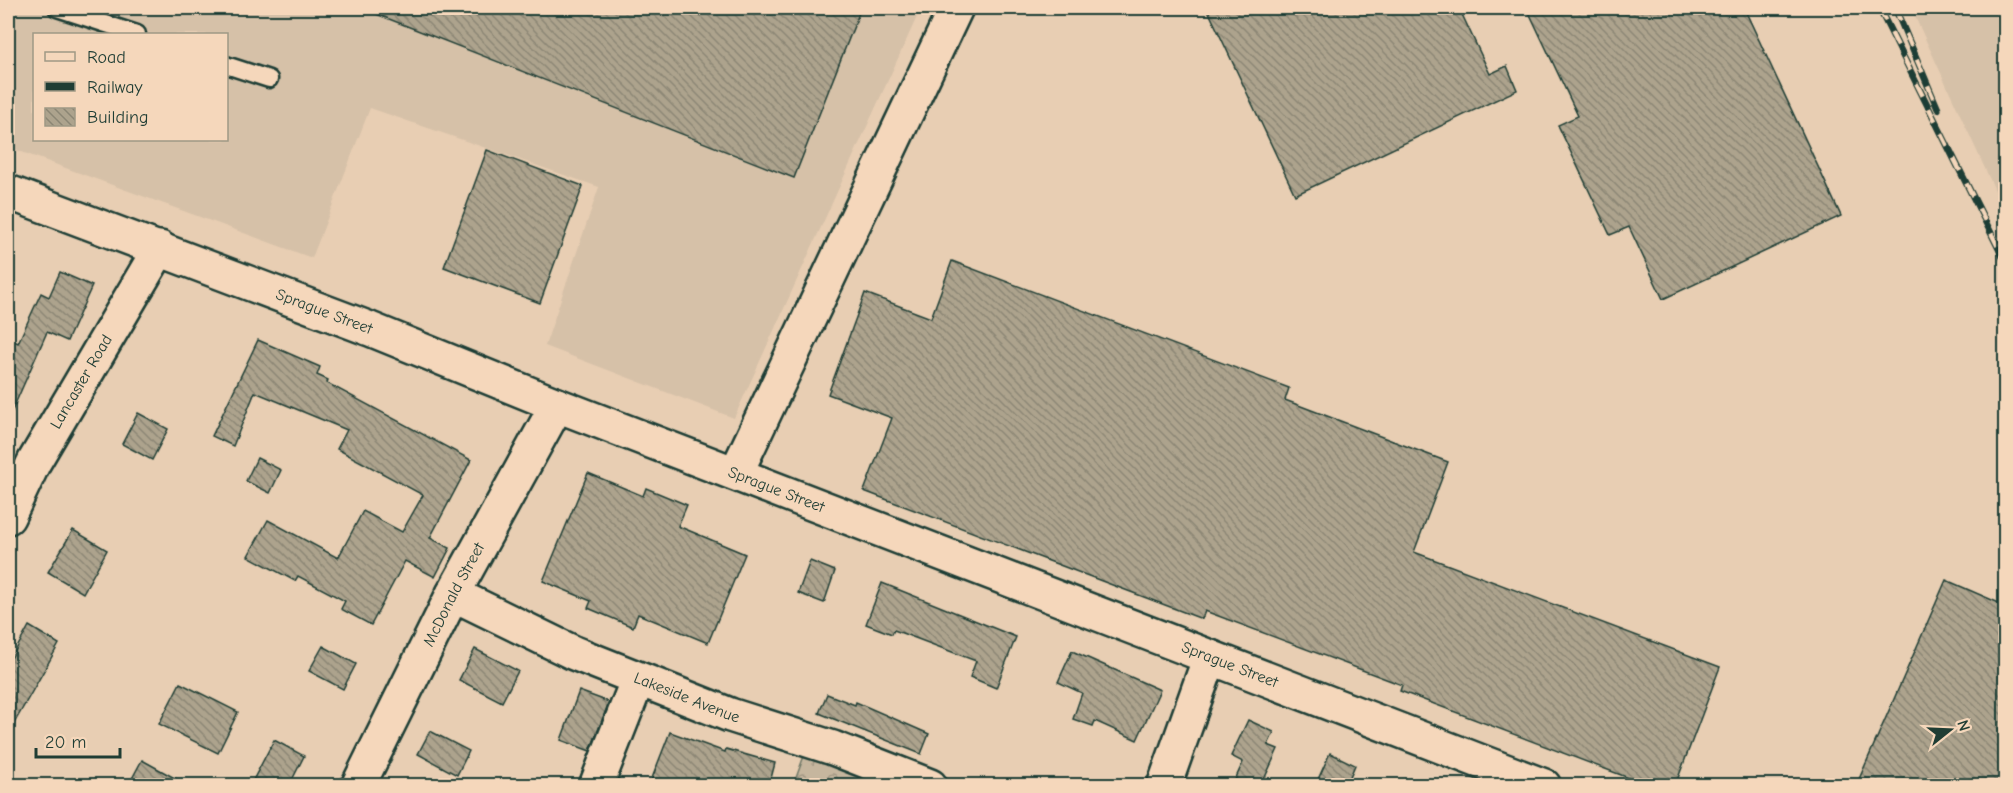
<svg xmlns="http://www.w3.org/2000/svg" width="2013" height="793" viewBox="0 0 2013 793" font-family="'Comic Neue',sans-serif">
<defs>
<pattern id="forest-crowns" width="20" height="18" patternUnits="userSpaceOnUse" patternTransform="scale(1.5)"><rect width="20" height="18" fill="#c6b69e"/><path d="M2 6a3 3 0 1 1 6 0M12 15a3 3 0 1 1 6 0" fill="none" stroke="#a09582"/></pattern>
<pattern id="building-back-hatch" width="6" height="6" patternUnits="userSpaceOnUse" patternTransform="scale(1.5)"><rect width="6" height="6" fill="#ada38d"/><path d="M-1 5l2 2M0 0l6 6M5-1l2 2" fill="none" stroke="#8c8674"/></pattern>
</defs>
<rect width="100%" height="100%" fill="#e8ceb3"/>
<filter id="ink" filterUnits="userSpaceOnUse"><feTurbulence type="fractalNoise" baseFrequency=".0167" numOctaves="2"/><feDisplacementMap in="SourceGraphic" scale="12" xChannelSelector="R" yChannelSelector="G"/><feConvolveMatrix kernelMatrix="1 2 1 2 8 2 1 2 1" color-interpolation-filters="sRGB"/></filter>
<g filter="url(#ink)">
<g fill="#d6c1a8" fill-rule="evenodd">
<path d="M8,8H921L734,418L545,346L599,187L370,108L312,258L8,147ZM34,34H226V140H34Z"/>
<path d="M1911,8H2005V212Z"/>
</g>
<path fill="url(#forest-crowns)" stroke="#727a69" stroke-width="1.5" d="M804,756L885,785L793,786Z"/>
<g fill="url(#building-back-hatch)" stroke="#1f3d34" stroke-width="1.5">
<path d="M361,8H861L794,178Z"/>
<path d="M1207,8H1459L1490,74L1507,66L1517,90L1295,195Z"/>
<path d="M1527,8H1744L1841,216L1663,299L1629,227L1610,235L1558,125L1578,116Z"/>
<path d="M487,150L583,186L540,303L444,267Z"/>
<path d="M952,261L1289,388L1285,400L1448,462L1414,552L1720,667L1675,786H1650L1400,691L1402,685L1205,611L1202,619L864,491L892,418L828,394L865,293L931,318Z"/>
<path d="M60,272L92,286L67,341L47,332L8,420V338L18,343L41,293L49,297Z"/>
<path d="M258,340L320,367L317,375L328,380L327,383L471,460L430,538L450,548L435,577L405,561L371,625L341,609L345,601L298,576L295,581L248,556L268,520L338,558L363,511L402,532L423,495L337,449L347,430L255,392L233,446L212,436Z"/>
<path d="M138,413L168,429L152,460L122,444Z"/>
<path d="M257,458L281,470L270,493L246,481Z"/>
<path d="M588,473L643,496L646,488L687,505L678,526L745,554L708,643L638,614L633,627L588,608L591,601L543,581Z"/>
<path d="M73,530L107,550L83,593L48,572Z"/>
<path d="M810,561L835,571L824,603L798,593Z"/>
<path d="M1946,580L2006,606V769L1998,786H1856Z"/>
<path d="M882,583L1016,637L996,688L970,677L976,661L894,630L892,634L866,624Z"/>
<path d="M29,626L59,644L8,734V664Z"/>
<path d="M323,646L356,664L343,689L309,671Z"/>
<path d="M475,649L518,671L502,702L459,680Z"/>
<path d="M1072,651L1160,690L1137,740L1095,721L1093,726L1073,719L1082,693L1058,682Z"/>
<path d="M180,683L238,712L218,753L159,724Z"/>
<path d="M579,691L609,702L590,751L561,740Z"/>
<path d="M827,694L855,705L856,702L929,734L921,754L819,713Z"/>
<path d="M1248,720L1274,732L1268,745L1278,749L1261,786H1248L1235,780L1243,762L1231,756Z"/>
<path d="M430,731L469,751L457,775L418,754Z"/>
<path d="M670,732L725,752L726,749L775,763L769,786H649Z"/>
<path d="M274,740L304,756L289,786H250Z"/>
<path d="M1330,753L1355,765L1346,786H1315Z"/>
<path d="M142,760L189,786H128Z"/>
</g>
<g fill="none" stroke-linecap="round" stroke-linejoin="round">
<defs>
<g id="service">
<path d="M57,8L137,34"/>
<path d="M226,65L269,79"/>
</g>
<g id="minor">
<path d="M736,473L956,8"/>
<path id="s1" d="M8,517L34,462L160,248"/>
<path id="s2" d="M453,594L574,653L730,715L833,748L930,786"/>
<path id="s3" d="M358,786L453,594L557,405"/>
<path d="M596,786L638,679"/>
<path d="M1164,786L1210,657"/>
</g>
<g id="secondary">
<path id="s4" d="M8,192L370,329L557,405L1544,786"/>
</g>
</defs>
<use href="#service" stroke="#1f3d34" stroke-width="21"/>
<use href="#minor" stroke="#1f3d34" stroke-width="38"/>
<use href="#secondary" stroke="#1f3d34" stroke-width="38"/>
<use href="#service" stroke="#f5d7bb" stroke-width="16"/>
<use href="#minor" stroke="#f5d7bb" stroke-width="33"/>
<use href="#secondary" stroke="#f5d7bb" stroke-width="33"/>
<defs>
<g id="rail">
<path d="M1879,8L2004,259"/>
<path d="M1895,8L1938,109"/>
</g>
</defs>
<use href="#rail" stroke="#1f3d34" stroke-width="7"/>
<use href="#rail" stroke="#f5d7bb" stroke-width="4.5" stroke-dasharray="14" stroke-linecap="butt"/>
</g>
</g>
<g text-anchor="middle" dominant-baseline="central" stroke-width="6" stroke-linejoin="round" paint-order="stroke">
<g font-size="16" fill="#1f3d34" stroke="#f5d7bb">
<text stroke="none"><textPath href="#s4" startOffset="338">Sprague Street</textPath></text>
<text stroke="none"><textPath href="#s1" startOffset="154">Lancaster Road</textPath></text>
<text stroke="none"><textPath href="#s4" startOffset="824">Sprague Street</textPath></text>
<text stroke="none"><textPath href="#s3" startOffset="214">McDonald Street</textPath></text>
<text stroke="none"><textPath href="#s4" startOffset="1310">Sprague Street</textPath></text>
<text stroke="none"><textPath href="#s2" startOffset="256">Lakeside Avenue</textPath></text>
</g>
</g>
<rect width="2013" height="793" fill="none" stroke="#f5d7bb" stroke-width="30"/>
<rect x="15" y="15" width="1983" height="763" fill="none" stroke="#1f3d34" stroke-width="2" filter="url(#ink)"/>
<rect x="33" y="33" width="195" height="108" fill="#f5d7bb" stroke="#9f9985" stroke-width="1.5"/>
<rect x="45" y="52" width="30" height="9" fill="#f5d7bb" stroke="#9f9985" stroke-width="1.5"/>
<text x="87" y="63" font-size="18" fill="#1f3d34">Road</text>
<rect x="45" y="82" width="30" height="9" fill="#1f3d34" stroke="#9f9985" stroke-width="1.5"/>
<text x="87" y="93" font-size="18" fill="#1f3d34">Railway</text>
<rect x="45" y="108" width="30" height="18" fill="url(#building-back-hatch)" stroke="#9f9985" stroke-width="1.5"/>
<text x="87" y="123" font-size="18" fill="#1f3d34">Building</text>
<g transform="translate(1950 730) rotate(72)" stroke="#f5d7bb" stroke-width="4.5" paint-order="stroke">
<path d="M0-4.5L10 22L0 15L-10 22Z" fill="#1f3d34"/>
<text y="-9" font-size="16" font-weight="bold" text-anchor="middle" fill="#1f3d34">N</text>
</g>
<path d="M36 748v9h84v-9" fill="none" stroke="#1f3d34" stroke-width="3"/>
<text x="45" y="748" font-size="18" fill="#1f3d34" stroke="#f5d7bb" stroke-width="4.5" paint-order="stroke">20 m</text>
</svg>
